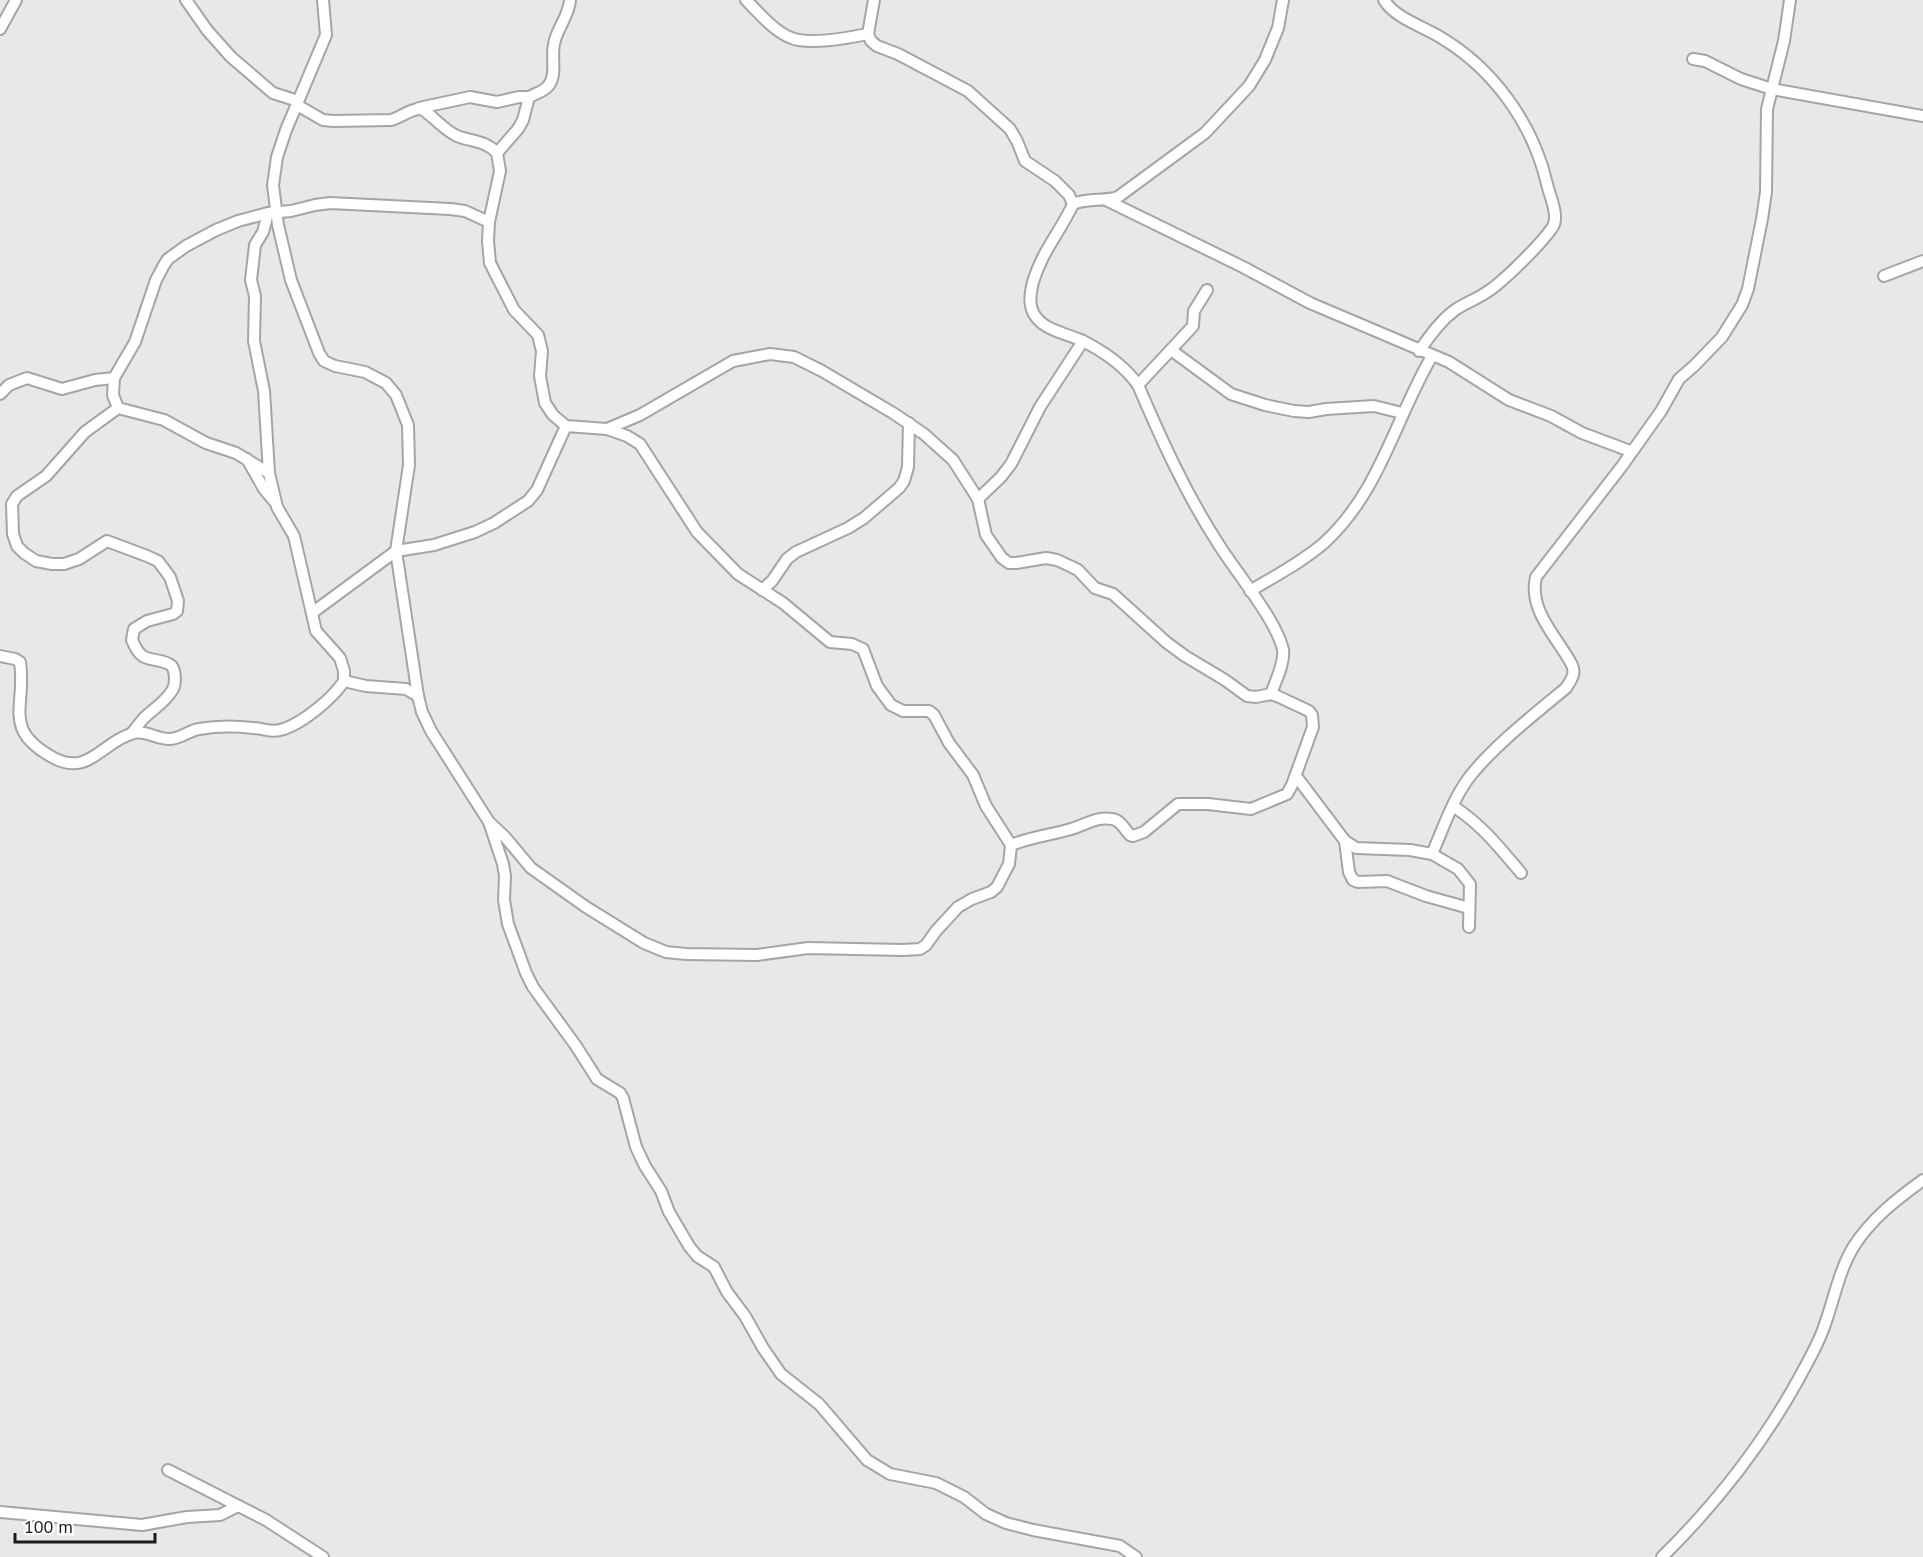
<svg xmlns="http://www.w3.org/2000/svg" width="1923" height="1557" viewBox="0 0 1923 1557" font-family="'PT Sans',sans-serif">
<rect width="100%" height="100%" fill="#e7e8e9"/>
<g fill="none" stroke-linecap="round" stroke-linejoin="round">
<defs>
<g id="minor">
<path d="M186,0L207,30L231,57L273,93L298,101"/>
<path d="M323,0L326,35L286,130L277,157L273,185L278,225L291,280L319,353L324,361L335,366L365,372L386,383L396,395L408,425L409,465L396,551L418,696L422,712L431,731L489,822L505,837L531,868L586,907L644,943L666,952L686,954L757,955L808,948L903,950L920,949L926,945L936,931L958,907L972,899L991,892L997,887L1009,864L1011,845L986,806L973,775L949,743L934,715L929,711H903L891,705L877,686L863,649L852,644L830,642L783,603L738,574L697,532L640,444L627,436L607,429"/>
<path d="M746,0C758,12 773,30 789,37C807,46 848,38 868,34"/>
<path d="M874,0L868,34L871,41L877,46L898,54L968,91L1010,129L1017,141L1025,161L1055,181L1069,195L1073,204C1061,231 1042,251 1033,282C1030,294 1028,307 1036,317C1045,330 1067,334 1081,340C1103,351 1124,365 1138,385C1162,441 1186,494 1219,545C1236,572 1277,621 1283,650C1285,663 1275,682 1271,694"/>
<path d="M1384,0C1395,18 1422,26 1440,37C1494,69 1533,124 1547,184C1550,197 1560,217 1552,228C1541,244 1503,282 1487,292C1477,299 1465,303 1455,310C1440,321 1430,336 1419,351"/>
<path d="M0,29L16,0"/>
<path d="M1693,59L1705,61L1741,79L1772,89L1923,116"/>
<path d="M297,105L323,120L333,121L391,120C402,117 411,108 422,109C434,117 444,130 457,136C472,142 485,140 497,153L500,171L489,222L488,241L490,263L514,310L538,335L542,351L540,376L545,403L553,415L566,426L607,429L640,415L733,361L770,354L794,357L822,371L893,413L924,434L953,460L978,499L986,535L1002,558L1009,563H1016L1046,558L1057,560L1070,566L1078,570L1095,588L1113,594L1166,642L1185,656L1225,680L1247,696L1256,697L1271,694L1277,696L1309,711L1312,715L1313,727L1292,785L1287,794L1251,809L1208,804H1178L1144,832L1133,836L1130,835C1124,829 1121,820 1112,819C1097,816 1085,825 1071,829C1051,835 1031,837 1011,845"/>
<path d="M419,108L470,97L497,102L519,97H529"/>
<path d="M497,153L518,129L523,120L529,97C536,93 544,92 549,85C557,74 551,57 554,44C557,28 569,16 570,0"/>
<path d="M1106,200L1243,267L1310,303L1449,362L1509,400L1551,416L1582,433L1630,451"/>
<path d="M1073,204C1089,197 1103,202 1118,197L1205,133L1249,86L1265,60L1278,28L1283,0"/>
<path d="M1884,276L1923,261"/>
<path d="M1171,350L1231,394L1265,405L1294,411L1309,412L1326,409L1374,406L1402,413"/>
<path d="M1138,385L1193,326L1194,311L1207,290"/>
<path d="M0,394L9,385L27,378L62,389L95,380L114,378"/>
<path d="M118,408L85,432L46,476L17,496L12,504L13,534L17,546L24,553L36,561L52,564H64L79,559L107,541L147,556L158,561L170,577L178,601L177,611L173,614L147,621L134,629L132,640C143,666 150,655 169,664C176,667 176,683 173,689C166,702 153,709 143,719C139,724 135,729 131,734"/>
<path d="M247,459L264,489L274,501"/>
<path d="M269,473L236,453L206,443L164,420L118,408L113,395L114,378L135,342L156,280L164,265L168,259L186,246L216,230L238,221L268,213L291,211L315,205L330,203L450,209L465,211L489,222"/>
<path d="M978,499L1001,477L1011,464L1040,407L1083,341"/>
<path d="M762,590L772,581L787,559L796,552L848,528L864,518L899,488L904,481L908,467L909,423"/>
<path d="M1250,591C1275,576 1302,562 1324,543C1380,492 1395,419 1432,356"/>
<path d="M312,613L396,551L434,545L475,532L494,523L528,501L537,490L566,426"/>
<path d="M0,656L15,659L20,662C27,706 1,728 52,757C89,778 102,741 134,733C146,730 156,739 169,739C180,739 188,731 199,729C216,726 236,726 253,728C267,729 271,733 284,729C304,722 333,698 344,681V671L340,658L316,631L294,536L277,507L269,473L264,391L254,341L255,296L251,280L255,245L263,232L268,213"/>
<path d="M344,681L366,686L406,689L418,696"/>
<path d="M1296,776L1345,841L1356,848L1410,850L1432,854L1458,869L1470,884L1469,927"/>
<path d="M1453,806C1483,826 1498,846 1521,873"/>
<path d="M489,822L503,864L505,876L504,900L508,924L526,973L533,987L576,1046L597,1079L620,1093L623,1098L636,1147L645,1166L661,1191L669,1212L689,1246L697,1256L714,1267L727,1292L745,1316L763,1348L781,1374L819,1404L867,1460L890,1474L936,1483L964,1497L986,1514L1006,1523L1033,1530L1120,1546L1136,1557"/>
<path d="M1345,841L1349,872L1353,880L1358,882L1387,881L1426,896L1469,908"/>
<path d="M1432,854C1443,829 1452,801 1468,779C1491,748 1536,713 1566,688C1571,680 1576,674 1572,665C1558,638 1528,611 1536,577L1622,466L1661,411L1679,379L1694,366L1722,337L1742,305L1748,289L1762,219L1766,192L1767,109L1784,41L1790,0"/>
<path d="M168,1470L266,1520L323,1557"/>
<path d="M0,1512L142,1525L187,1517L220,1515L238,1506"/>
<path d="M1662,1557C1715,1505 1762,1445 1798,1380C1807,1363 1818,1345 1824,1327C1834,1300 1839,1270 1854,1246C1872,1218 1897,1199 1923,1180"/>
</g>
</defs>
<use href="#minor" stroke="#a5a5a6" stroke-width="14"/>
<use href="#minor" stroke="#fff" stroke-width="10"/>
</g>
<path d="M15 1533v9h140v-9" fill="none" stroke="#1b1b1c" stroke-width="3"/>
<text x="24" y="1533" font-size="18" fill="#1b1b1c" stroke="#ffffff" stroke-width="4.5" paint-order="stroke">100 m</text>
</svg>
